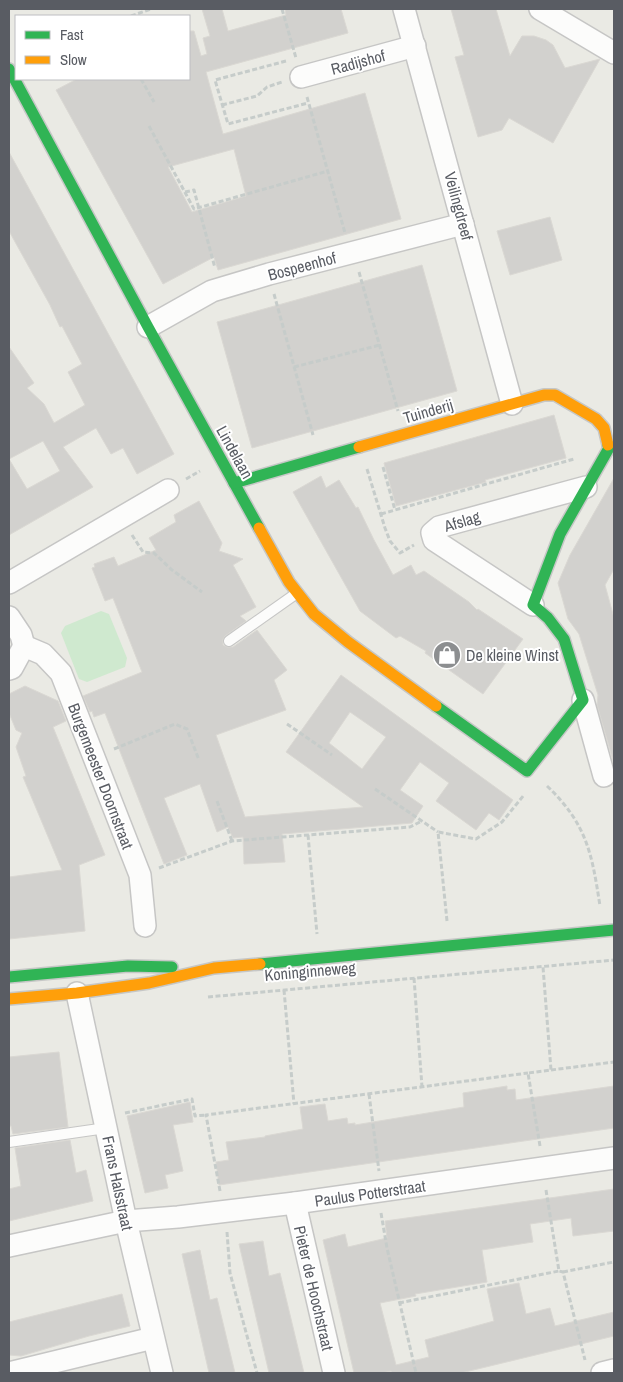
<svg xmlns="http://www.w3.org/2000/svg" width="623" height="1382" viewBox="0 0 623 1382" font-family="'Archivo Narrow',sans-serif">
<rect width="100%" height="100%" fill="#eaeae4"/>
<path fill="#cfe9cf" d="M101,611L109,614L127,658L125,667L87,682L79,679L61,633L65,626Z"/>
<g fill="#d2d1ce" stroke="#dad8d3" fill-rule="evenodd">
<path d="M202,9H222L228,31L286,15L285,9H341L348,33L206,72L223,134L365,93L401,219L218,270L214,257L163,284L56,90L77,79H189V31H194L201,56L207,54L203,38L210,36ZM234,149L246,196L192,212L168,167Z"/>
<path d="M451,9H496L510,56L522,36H534L546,40L553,45L565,68L600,59L553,143L509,118L502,130L478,137L455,57L464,55Z"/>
<path d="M9,152L174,454L137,474L123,448L111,454L96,428L63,447L93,487L9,535V459L27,489L60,471L43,441L9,459V347L34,383L27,388L44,404L54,423L85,405L68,372L82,364L62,326L60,327L50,305L9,231Z"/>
<path d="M550,217L562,260L510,275L497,231Z"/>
<path d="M422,265L457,391L252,448L217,322Z"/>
<path d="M554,415L566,458L485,480L486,482L396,506L384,463Z"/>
<path d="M321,476L326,488L339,480L356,508L358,507L374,540L393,575L411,565L416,575L424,571L469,602L477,610L478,609L523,639L483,694L425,653L426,651L400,636L396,638L360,611L293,492Z"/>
<path d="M614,478V569L605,585L614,618V764L597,705L598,695L579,634L568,619L558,583L570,555Z"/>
<path d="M199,501L222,543L219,551L243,559L233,565L256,607L240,616L246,621L225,636L223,639V645L227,647H233L257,630L287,670L274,680L286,710L216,735L245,817L363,807L286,752L341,675L513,800L499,820L489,813L476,830L436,801L449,783L420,762L400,790L423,806L412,823L282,834L285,862L244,864L243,837L233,838L228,827L217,832L200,784L164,798L187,855L164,864L105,713L94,717L92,711L90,712L83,696L142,672L113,598L105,601L92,568L95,567L94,564L114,557L118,566L156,550L149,538L176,522L174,515ZM350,712L386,737L362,769L329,743Z"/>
<path d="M25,686L58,701L66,721L53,727L105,855L79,865L85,931L9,939V877L62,870L23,777L26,776L16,747L22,733L16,730L9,713V694Z"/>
<path d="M59,1052L68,1127L13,1134L11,1126H9V1057Z"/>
<path d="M507,1086V1090L515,1089L516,1100L614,1086V1128L219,1185L216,1162L229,1160L226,1142L265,1137V1136L303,1129L300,1107L325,1104L328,1121L347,1118L348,1124L355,1123V1125L464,1107L463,1093Z"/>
<path d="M190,1102L193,1122L173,1125L183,1171L165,1175L168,1188L145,1193L127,1116Z"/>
<path d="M70,1140L76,1173L86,1170L93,1201L9,1221V1189L21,1186L15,1148Z"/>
<path d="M614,1189V1231L573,1236L571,1218L530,1224L533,1242L482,1250L487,1282L415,1294L416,1296L380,1303L396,1365L429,1357L425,1340L494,1321L487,1289L519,1283L526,1314L550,1308L555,1326L614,1312V1336L461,1373H392L391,1371L382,1373H354L323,1240L345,1234L348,1247L387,1238L385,1221Z"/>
<path d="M263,1241L269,1276L280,1273L304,1373H269L239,1244Z"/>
<path d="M200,1250L210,1300L217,1298L235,1373H209L182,1254Z"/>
<path d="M122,1294L130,1326L89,1336L21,1356L9,1355V1322Z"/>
</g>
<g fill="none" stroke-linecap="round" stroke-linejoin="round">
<defs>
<g id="lane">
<path d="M229,641L297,593"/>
<path d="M9,1142L106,1128"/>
</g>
<g id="street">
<path d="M404,9L512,404"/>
<path d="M540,9L614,53"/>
<path d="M301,77L415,46"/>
<path d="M148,327L212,291L269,274L463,224"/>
<path d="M9,583L168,490"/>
<path d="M533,605L434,540L432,533L439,527L586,487"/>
<path d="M9,617L21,635L24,646"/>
<path d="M24,646L43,654L61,673L140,875L145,926"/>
<path d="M9,669L12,668L24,646"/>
<path d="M583,700L604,776"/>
<path d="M77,993L126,1221L162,1373"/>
<path d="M295,1203L334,1373"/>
<path d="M9,1246L126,1221L178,1217L295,1203L614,1158"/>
<path d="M9,1373L153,1338"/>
<path d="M602,1373L614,1370"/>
</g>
<g id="fast">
<path d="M9,69L148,327L259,528"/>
<path d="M234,483L359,447"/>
<path d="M436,706L527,771L583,700L564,639L548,618L533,605L560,534L609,448L608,445"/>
<path d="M260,964L614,930"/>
<path d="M9,977L128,966L172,967"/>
</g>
<g id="slow">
<path d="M359,447L544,395H555L596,419L604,428L608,445"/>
<path d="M259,528L289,582L314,614L348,642L436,706"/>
<path d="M9,999L77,993L149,983L214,968L260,964"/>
</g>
</defs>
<use href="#lane" stroke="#c6c6c5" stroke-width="12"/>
<use href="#street" stroke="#c6c6c5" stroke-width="24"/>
<use href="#fast" stroke="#c6c7c6" stroke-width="14"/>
<use href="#slow" stroke="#c6c7c6" stroke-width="14"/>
<g stroke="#c6ccca" stroke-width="3" stroke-dasharray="5 2.5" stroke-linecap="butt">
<path d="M282,9L296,58"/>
<path d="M131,16L151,9"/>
<path d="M286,61L215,80L228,124L308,103"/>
<path d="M141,79L154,102"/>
<path d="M307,97L345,233"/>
<path d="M222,105L257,96L267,87L282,82"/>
<path d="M149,126L194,209L328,171"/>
<path d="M185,192L194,190L215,268"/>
<path d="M359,272L398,411"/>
<path d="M274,294L313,435"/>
<path d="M294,367L380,345"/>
<path d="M383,467L395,510"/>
<path d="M367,469L385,528L390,541L400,553L414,545"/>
<path d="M186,479L200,471"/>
<path d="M381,514L574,459"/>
<path d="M132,535L143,552L154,553L172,570L202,592"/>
<path d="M287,724L332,755"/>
<path d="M114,749L175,724L187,729L199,760"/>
<path d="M547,786C587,824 592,854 600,906"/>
<path d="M375,789L438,832"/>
<path d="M217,801L232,841"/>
<path d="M308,835L317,934"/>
<path d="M159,868L232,841L410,827L422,821"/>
<path d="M447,921L438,832L476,839L502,822L524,795"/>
<path d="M414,978L422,1087"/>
<path d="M284,990L294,1104"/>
<path d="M208,997L614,960"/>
<path d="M551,1070L614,1062"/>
<path d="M369,1094L379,1171"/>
<path d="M125,1113L192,1099L195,1116L206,1115"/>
<path d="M540,1146L528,1073L551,1070L543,967"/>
<path d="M546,1190L559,1271L563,1272L585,1360"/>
<path d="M220,1191L206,1115L528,1073"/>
<path d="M381,1213L387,1248L416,1373"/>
<path d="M227,1232L230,1273L257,1373"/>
<path d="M563,1272L614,1262"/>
<path d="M399,1303L559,1271"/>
</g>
<use href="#lane" stroke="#fcfcfb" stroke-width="10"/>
<use href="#street" stroke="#fcfcfb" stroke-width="21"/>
<use href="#fast" stroke="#30b455" stroke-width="11"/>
<use href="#slow" stroke="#ff9f0a" stroke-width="11"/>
</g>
<defs>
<symbol id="shop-disc" viewBox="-11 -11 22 22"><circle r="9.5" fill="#8c8e90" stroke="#fff"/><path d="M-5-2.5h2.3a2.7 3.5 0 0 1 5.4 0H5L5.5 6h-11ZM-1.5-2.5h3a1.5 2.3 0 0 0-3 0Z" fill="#fff"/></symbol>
</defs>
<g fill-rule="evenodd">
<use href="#shop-disc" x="431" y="639" width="32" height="32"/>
</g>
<g text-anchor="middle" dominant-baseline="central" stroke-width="4" stroke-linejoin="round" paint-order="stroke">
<g font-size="16" fill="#595c63" stroke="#fff">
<text transform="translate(358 62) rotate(-15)">Radijshof</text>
<text transform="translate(459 206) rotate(75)">Veilingdreef</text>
<text transform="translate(302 266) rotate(-15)">Bospeenhof</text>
<text transform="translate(428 411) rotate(-16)">Tuinderij</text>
<text transform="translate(235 452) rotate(61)">Lindelaan</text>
<text transform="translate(462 521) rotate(-17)">Afslag</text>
<text transform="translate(101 776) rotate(69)">Burgemeester Doornstraat</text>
<text transform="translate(310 971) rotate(-5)">Koninginneweg</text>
<text transform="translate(118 1183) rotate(78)">Frans Halsstraat</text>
<text transform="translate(370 1193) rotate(-8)">Paulus Potterstraat</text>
<text transform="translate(314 1288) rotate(77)">Pieter de Hoochstraat</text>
</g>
<g font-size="16" fill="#595c63" stroke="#fff" text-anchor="start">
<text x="466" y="655">De kleine Winst</text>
</g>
</g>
<rect width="623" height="1382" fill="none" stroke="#595c63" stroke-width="20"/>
<rect x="15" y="15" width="175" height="65" fill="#ffffff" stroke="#bdbec1"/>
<rect x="25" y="31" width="25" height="8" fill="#30b455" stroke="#bdbec1"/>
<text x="60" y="40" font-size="15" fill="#595c63">Fast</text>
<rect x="25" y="56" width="25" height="8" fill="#ff9f0a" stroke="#bdbec1"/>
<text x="60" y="65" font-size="15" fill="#595c63">Slow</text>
</svg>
